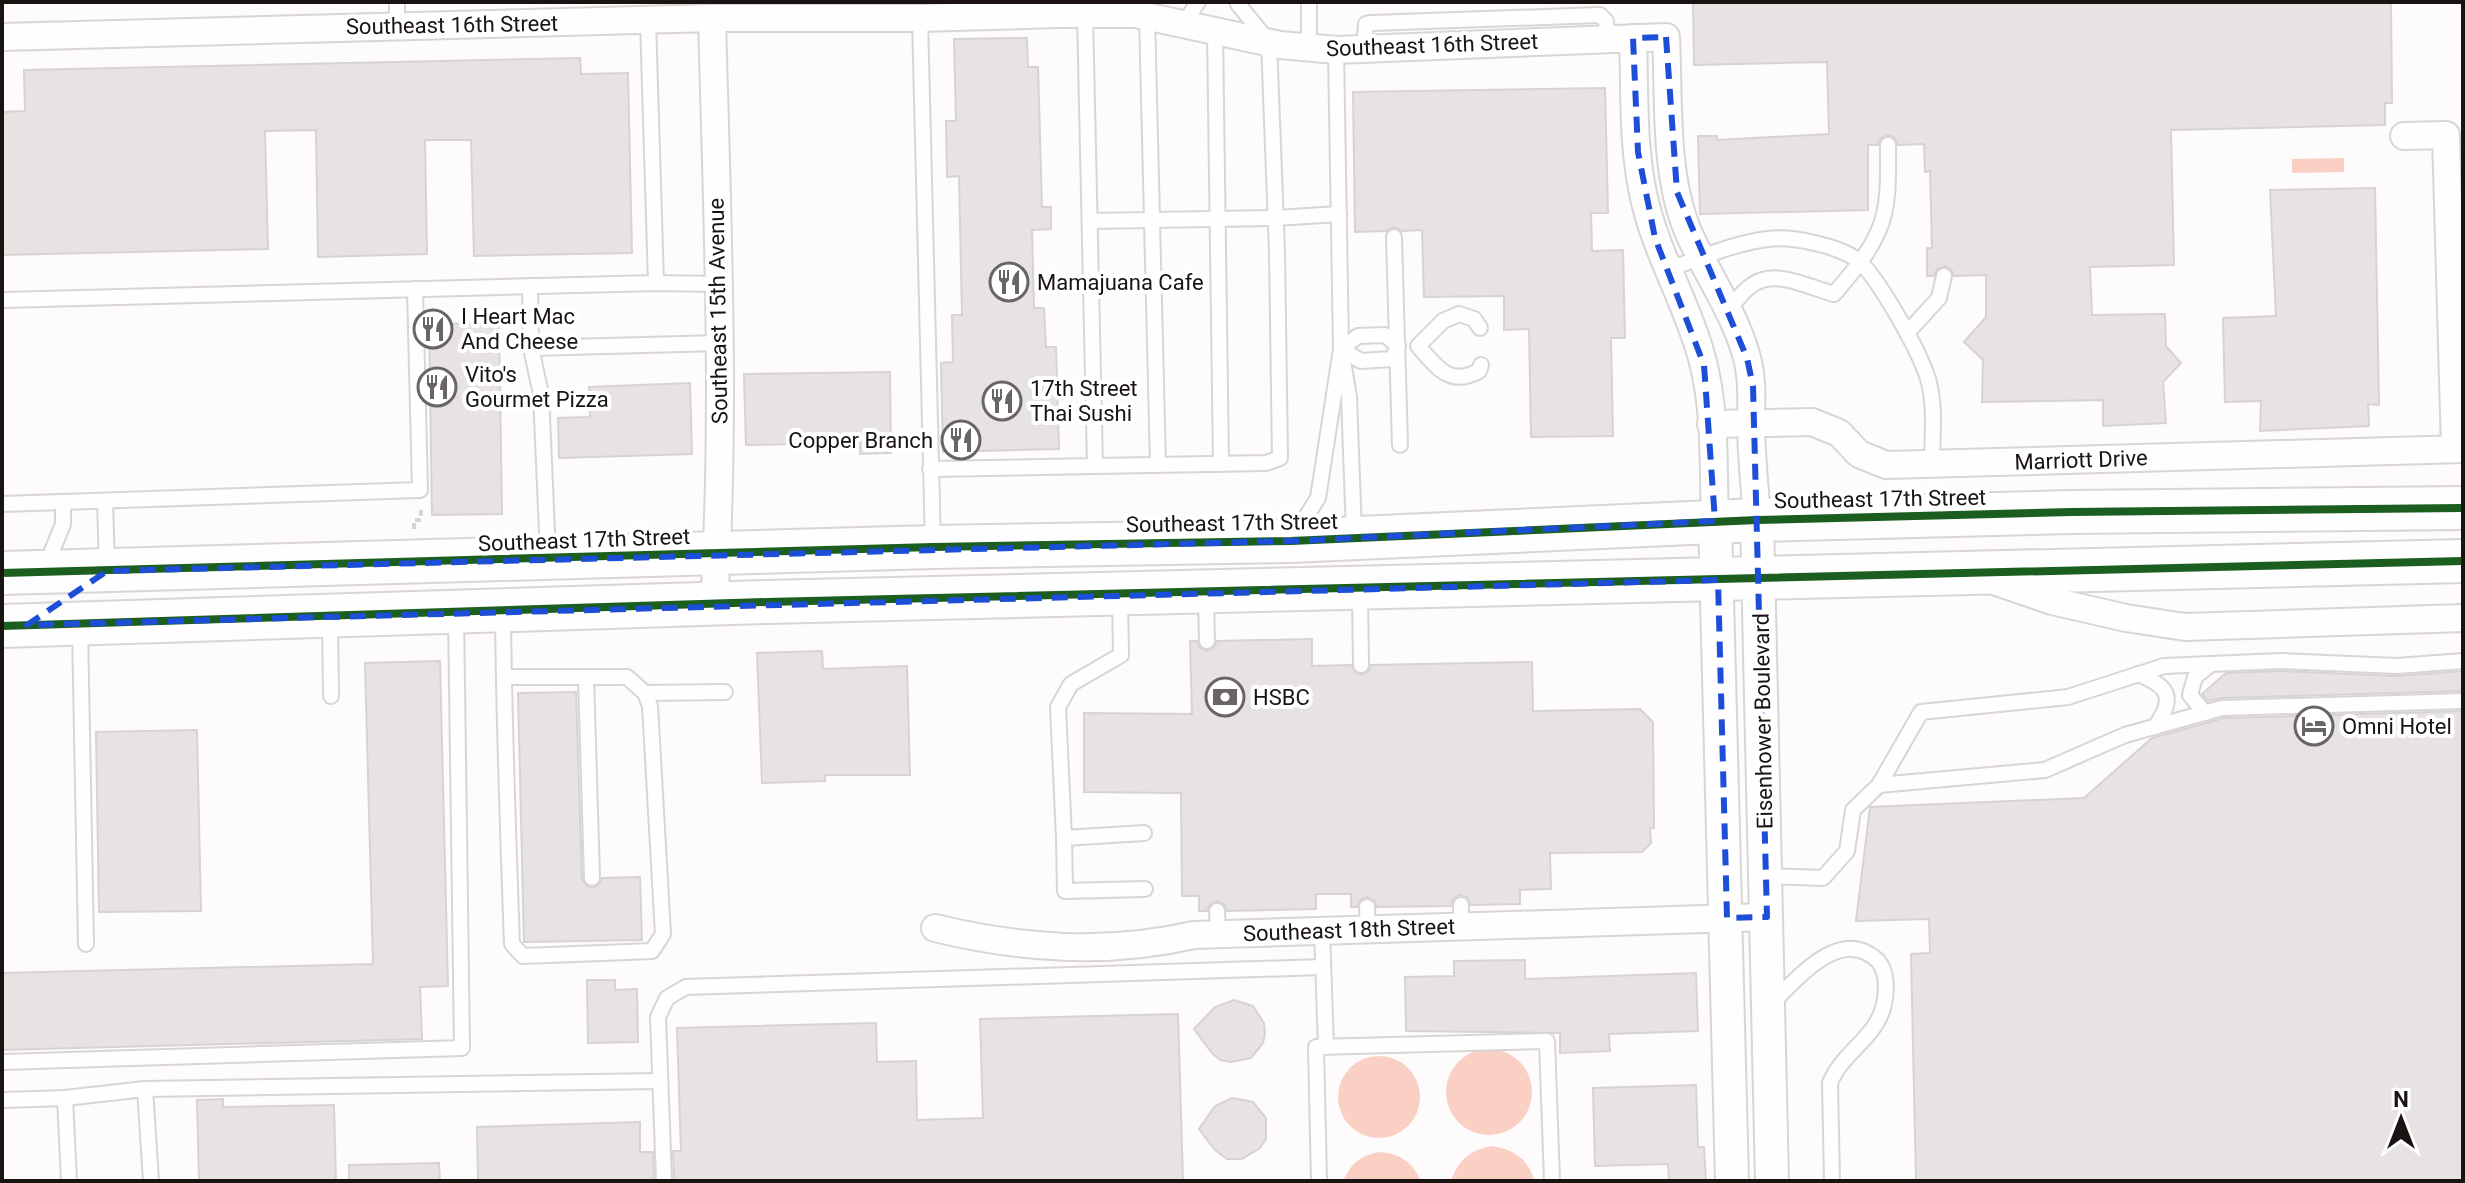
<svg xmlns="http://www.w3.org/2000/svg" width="2465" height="1183" viewBox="0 0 2465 1183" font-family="Roboto,sans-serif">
<rect width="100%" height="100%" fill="#fdfbfb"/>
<g fill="#fad0c4">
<path d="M2344,158V172L2292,173V159Z"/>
<circle cx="1489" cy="1092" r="43"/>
<circle cx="1379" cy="1097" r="41"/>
<path d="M1492,1146C1513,1149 1529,1159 1534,1181H1451C1458,1160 1470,1150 1492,1146Z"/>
<path d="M1380,1152C1401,1154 1412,1162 1421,1181H1343C1351,1163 1361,1155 1380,1152Z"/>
</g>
<g fill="#e7e3e2" stroke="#d6d3d2" stroke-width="2">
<path d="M1693,2H2391L2392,103H2385V125L2171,130L2174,265L2090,267L2092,315L2165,314L2166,346L2181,363L2163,382L2166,423L2103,426V400L1982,402L1983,360L1964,342L1986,317V275L1954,276L1951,269L1945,266L1937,269L1934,276H1927V248H1932L1930,171L1925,172L1924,144L1898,145L1894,137L1887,135L1880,139L1878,145H1868V210L1700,214L1698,136H1717V140L1829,134L1827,62L1694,65Z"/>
<path d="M1027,38L1028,67H1038L1042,207H1051V229L1032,230L1034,308H1044L1046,347H1056L1059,449L943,452L941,363L953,362L952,315H962L959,176L947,177L946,121H956L954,39Z"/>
<path d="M580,58L581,74L628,73L632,253L474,256L471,140H425L427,254L318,257L316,130L265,131L268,249L2,255V112L25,111L24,70Z"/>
<path d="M1605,88L1608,213H1591L1592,251L1623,250L1625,338H1611L1613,436L1531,437L1529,329L1504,330V296L1424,297L1422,230L1402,231L1394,227L1386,231L1355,232L1353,92Z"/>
<path d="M2375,188L2379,405L2368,404L2369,426L2260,431L2261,401L2225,402L2223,318L2276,316L2270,190Z"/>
<path d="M499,323L502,514L432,515L429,324Z"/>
<path d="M890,372L891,453L860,454V443L746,445L744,374Z"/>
<path d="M690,383L692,454L559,458L558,418L590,417L589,387Z"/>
<path d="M1312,639V666L1351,665L1356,673L1362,675L1369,670L1371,665L1532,662L1533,711L1640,709L1653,722L1654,828H1650L1651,843L1642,852L1550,853L1551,889L1520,890V904L1471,905L1467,897L1460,895L1453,899L1451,906L1377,907L1375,901L1367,897L1361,899L1357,907H1351V894H1316V909L1227,911L1225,905L1217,901L1211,903L1207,911H1199V896H1182L1181,793L1084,792V713L1192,714L1190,641H1197L1199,647L1206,651L1213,649L1217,641Z"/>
<path d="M822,651L823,669L907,666L910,775H825V781L762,783L757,653Z"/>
<path d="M440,661L448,986L420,987L422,1039L2,1050V973L373,964L365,663Z"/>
<path d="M2280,671L2397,676L2463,671V691L2222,698L2208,701L2202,694L2226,673Z"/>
<path d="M576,692L582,879L587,886L593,888L600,883L602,878L640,877L642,940L524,942L518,693Z"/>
<path d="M2463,711V1181H1916L1911,954L1930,953L1929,919L1856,921L1870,807L2084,798L2152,738L2224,718Z"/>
<path d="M197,730L201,911L99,912L96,732Z"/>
<path d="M1525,960V979L1696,973L1698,1031L1609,1034L1610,1051L1560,1053V1033L1406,1031L1405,977L1454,976V961Z"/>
<path d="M587,980H615V990L637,989L638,1042L588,1043Z"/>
<path d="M1234,1000L1253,1006L1264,1023L1265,1033L1263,1043L1251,1058L1231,1062L1220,1060L1212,1053L1194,1029L1215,1007Z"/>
<path d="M1178,1014L1183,1181H674L673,1151H681L677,1028L876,1023L877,1062L916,1061L917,1120L983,1118L980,1019Z"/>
<path d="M1696,1085L1698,1147H1704L1706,1181H1669L1668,1164L1595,1166L1593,1088Z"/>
<path d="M1232,1098L1253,1102L1266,1118V1139L1260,1148L1242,1159H1227L1215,1150L1199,1129L1215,1106Z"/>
<path d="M223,1099V1107L334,1105L336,1181H199L197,1100Z"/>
<path d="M640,1122V1152H653L654,1181H478L477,1127Z"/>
<path d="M439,1163L440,1181H349V1165Z"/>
</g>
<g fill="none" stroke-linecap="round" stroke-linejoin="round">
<defs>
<g id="service">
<path d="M1147,16L1158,465"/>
<path d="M920,18L933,545"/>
<path d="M648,20L656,283"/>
<path d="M1184,24L1198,2"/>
<path d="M397,27V2"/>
<path d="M1215,31L1221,464"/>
<path d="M1309,48V2"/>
<path d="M1364,49L1366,24L1372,23L1600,15L1606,21L1608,39"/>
<path d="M1336,50L1341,349L1349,397L1354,533"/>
<path d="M1090,221L1276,218L1339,214"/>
<path d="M1394,237L1400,445"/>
<path d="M1669,269C1701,258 1734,243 1768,239C1792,236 1843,246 1861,263C1881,283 1920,352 1928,379C1936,406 1932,436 1932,464"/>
<path d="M530,286L531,348L541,394L548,555"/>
<path d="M2,300L656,283L719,284"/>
<path d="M1729,312C1759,260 1787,280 1834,294C1850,275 1868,255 1878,232C1890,206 1888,173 1888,145"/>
<path d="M1480,328L1474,319L1459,314L1443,321L1418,346C1437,367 1449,387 1479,371L1481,365"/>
<path d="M1907,333L1939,298L1944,276"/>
<path d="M531,348L720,343"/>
<path d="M1095,466L1266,463L1280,458L1277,252L1269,42L1238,4"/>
<path d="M930,469L1095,466L1085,14"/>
<path d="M105,501L107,566"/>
<path d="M2,504L420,490L415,289"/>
<path d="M1295,534L1318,498L1341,349L1358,336L1385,335L1398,346L1392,359L1361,361L1341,349"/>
<path d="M46,566L63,524V502"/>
<path d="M1360,593L1361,665"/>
<path d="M1206,597L1207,641"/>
<path d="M1120,599L1121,655L1071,684L1058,707L1064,838L1144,833"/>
<path d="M503,615C504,724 508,834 512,944L523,956L652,951L663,934L650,706L645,693L627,677H504"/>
<path d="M330,620L331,696"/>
<path d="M80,628L86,944"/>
<path d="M2138,674C2170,687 2175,698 2155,727"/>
<path d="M586,677L592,878"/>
<path d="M645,693L725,692"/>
<path d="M2205,713L2190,695L2195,677L2211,664"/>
<path d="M1879,785L2045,770L2125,735L2222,708L2463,701"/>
<path d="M1064,838L1065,891L1145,889"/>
<path d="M1766,876L1823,878L1847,851L1853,810L1879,785L1921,712L2068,697L2164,666L2280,661L2397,666L2463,661"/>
<path d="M1461,905V927"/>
<path d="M1367,907L1368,929"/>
<path d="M1217,911L1218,935"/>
<path d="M1322,931L1326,1047"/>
<path d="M1772,1003C1798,978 1841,925 1878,961C1888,972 1887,994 1883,1008C1875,1038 1841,1054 1830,1083L1832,1181"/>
<path d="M2,1062L462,1048L456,613"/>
<path d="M145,1089L151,1181"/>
<path d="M65,1098L145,1089L660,1081"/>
<path d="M2,1100L65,1098L69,1181"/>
<path d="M664,1181L658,1017L667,998L686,987L1323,967"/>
<path d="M1319,1181L1316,1047L1547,1041L1552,1181"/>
</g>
<g id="minor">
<path d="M712,18C717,213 726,409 714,604"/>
<path d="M2,37L712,18H920L1058,14H1136L1280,45L1336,50L1666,37C1669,99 1664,171 1687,229C1706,274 1737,315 1748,362C1753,383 1751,401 1751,422C1751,455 1755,487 1757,520"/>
<path d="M1633,38C1635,91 1632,150 1645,202C1658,257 1689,307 1703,362C1716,413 1713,469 1715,521"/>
<path d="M2404,136L2446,135L2455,449"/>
<path d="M1711,424L1812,422L1839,433L1859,454L1886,465L2463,449"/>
<path d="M1994,581L2052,601L2126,618L2185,627L2463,618"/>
<path d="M935,928C1022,949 1106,955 1194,935L1767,917"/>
</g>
<g id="tertiary">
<path d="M1757,520L1772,1181"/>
<path d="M1715,521L1732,1181"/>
</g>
<g id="primary">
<path d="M2,573L933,547L1291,541L1757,520L2071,512L2463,508"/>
<path d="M2,626L767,602L2463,561"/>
</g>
</defs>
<use href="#service" stroke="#d9d5d4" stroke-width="18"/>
<use href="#minor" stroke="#d9d5d4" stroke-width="30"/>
<use href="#tertiary" stroke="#d9d5d4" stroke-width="36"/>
<use href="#primary" stroke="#d9d5d4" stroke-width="46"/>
<path stroke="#d5d5d5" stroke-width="4" stroke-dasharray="6 4" stroke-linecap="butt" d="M414,529V520H421V509"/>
<use href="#service" stroke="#fffefe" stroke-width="14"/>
<use href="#minor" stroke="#fffefe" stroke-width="26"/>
<use href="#tertiary" stroke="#fffefe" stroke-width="32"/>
<use href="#primary" stroke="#fffefe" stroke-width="42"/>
<defs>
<g id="cycleway">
<path d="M2,573L933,547L1291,541L1757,520L2071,512L2463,508"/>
<path d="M2,626L767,602L2463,561"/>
</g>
</defs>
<use href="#cycleway" stroke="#fff" stroke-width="13"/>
<use href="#cycleway" stroke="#1b5e20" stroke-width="8"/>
</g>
<path fill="none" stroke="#1d4ed8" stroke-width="6" stroke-dasharray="16 10" stroke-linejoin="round" d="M1666,37L1677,192L1747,358L1753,386L1767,917L1727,918L1718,580L27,625L107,571L1291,541L1715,521L1704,365L1655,238L1638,152L1633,38Z"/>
<defs>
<symbol id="restaurant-ring" viewBox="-11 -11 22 22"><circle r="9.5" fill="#fff" stroke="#696564" stroke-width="1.5"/><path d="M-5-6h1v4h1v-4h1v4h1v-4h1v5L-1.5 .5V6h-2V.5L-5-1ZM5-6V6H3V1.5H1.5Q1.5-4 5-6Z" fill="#696564"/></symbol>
<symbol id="bank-ring" viewBox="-11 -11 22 22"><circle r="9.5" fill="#fff" stroke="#696564" stroke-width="1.5"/><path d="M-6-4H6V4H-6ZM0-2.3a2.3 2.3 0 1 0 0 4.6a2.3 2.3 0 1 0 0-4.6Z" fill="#696564"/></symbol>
<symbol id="hotel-ring" viewBox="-11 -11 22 22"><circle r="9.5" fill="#fff" stroke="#696564" stroke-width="1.5"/><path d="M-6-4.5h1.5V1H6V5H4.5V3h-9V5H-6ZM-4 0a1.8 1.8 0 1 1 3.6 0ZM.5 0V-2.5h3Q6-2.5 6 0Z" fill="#696564"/></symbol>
</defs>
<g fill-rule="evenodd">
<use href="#restaurant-ring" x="987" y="260" width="44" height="44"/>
<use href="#restaurant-ring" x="411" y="307" width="44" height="44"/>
<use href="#restaurant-ring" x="415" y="365" width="44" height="44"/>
<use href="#restaurant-ring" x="980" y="379" width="44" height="44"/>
<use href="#restaurant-ring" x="939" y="418" width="44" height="44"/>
<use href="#bank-ring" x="1203" y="675" width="44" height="44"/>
<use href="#hotel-ring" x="2292" y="704" width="44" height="44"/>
</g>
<g text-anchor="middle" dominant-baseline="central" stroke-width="8" stroke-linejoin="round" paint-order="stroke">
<g font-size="22" fill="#191412" stroke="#fff">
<text transform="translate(452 25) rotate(-1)">Southeast 16th Street</text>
<text transform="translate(1432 45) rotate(-2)">Southeast 16th Street</text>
<text transform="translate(718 311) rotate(-91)">Southeast 15th Avenue</text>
<text transform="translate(2081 460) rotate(-2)">Marriott Drive</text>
<text transform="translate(1880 499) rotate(-1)">Southeast 17th Street</text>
<text transform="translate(1232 523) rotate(-1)">Southeast 17th Street</text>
<text transform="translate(584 540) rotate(-2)">Southeast 17th Street</text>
<text transform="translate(1763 721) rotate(-91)">Eisenhower Boulevard</text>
<text transform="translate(1349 930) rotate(-2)">Southeast 18th Street</text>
</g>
<g font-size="22" fill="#191412" stroke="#fff" text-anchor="start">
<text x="1037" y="282">Mamajuana Cafe</text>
<text x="461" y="316">I Heart Mac<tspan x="461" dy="25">And Cheese</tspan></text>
<text x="465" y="374">Vito's<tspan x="465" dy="25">Gourmet Pizza</tspan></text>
<text x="1030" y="388">17th Street<tspan x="1030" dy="25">Thai Sushi</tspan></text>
<text x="933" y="440" text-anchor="end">Copper Branch</text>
<text x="1253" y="697">HSBC</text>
<text x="2342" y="726">Omni Hotel</text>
</g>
</g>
<rect width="2465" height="1183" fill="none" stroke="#191412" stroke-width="8"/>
<g transform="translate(2401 1119)" stroke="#ffffff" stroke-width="6" paint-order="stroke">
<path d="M0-6L14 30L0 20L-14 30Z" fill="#191412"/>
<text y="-12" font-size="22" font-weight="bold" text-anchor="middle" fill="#191412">N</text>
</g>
</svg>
